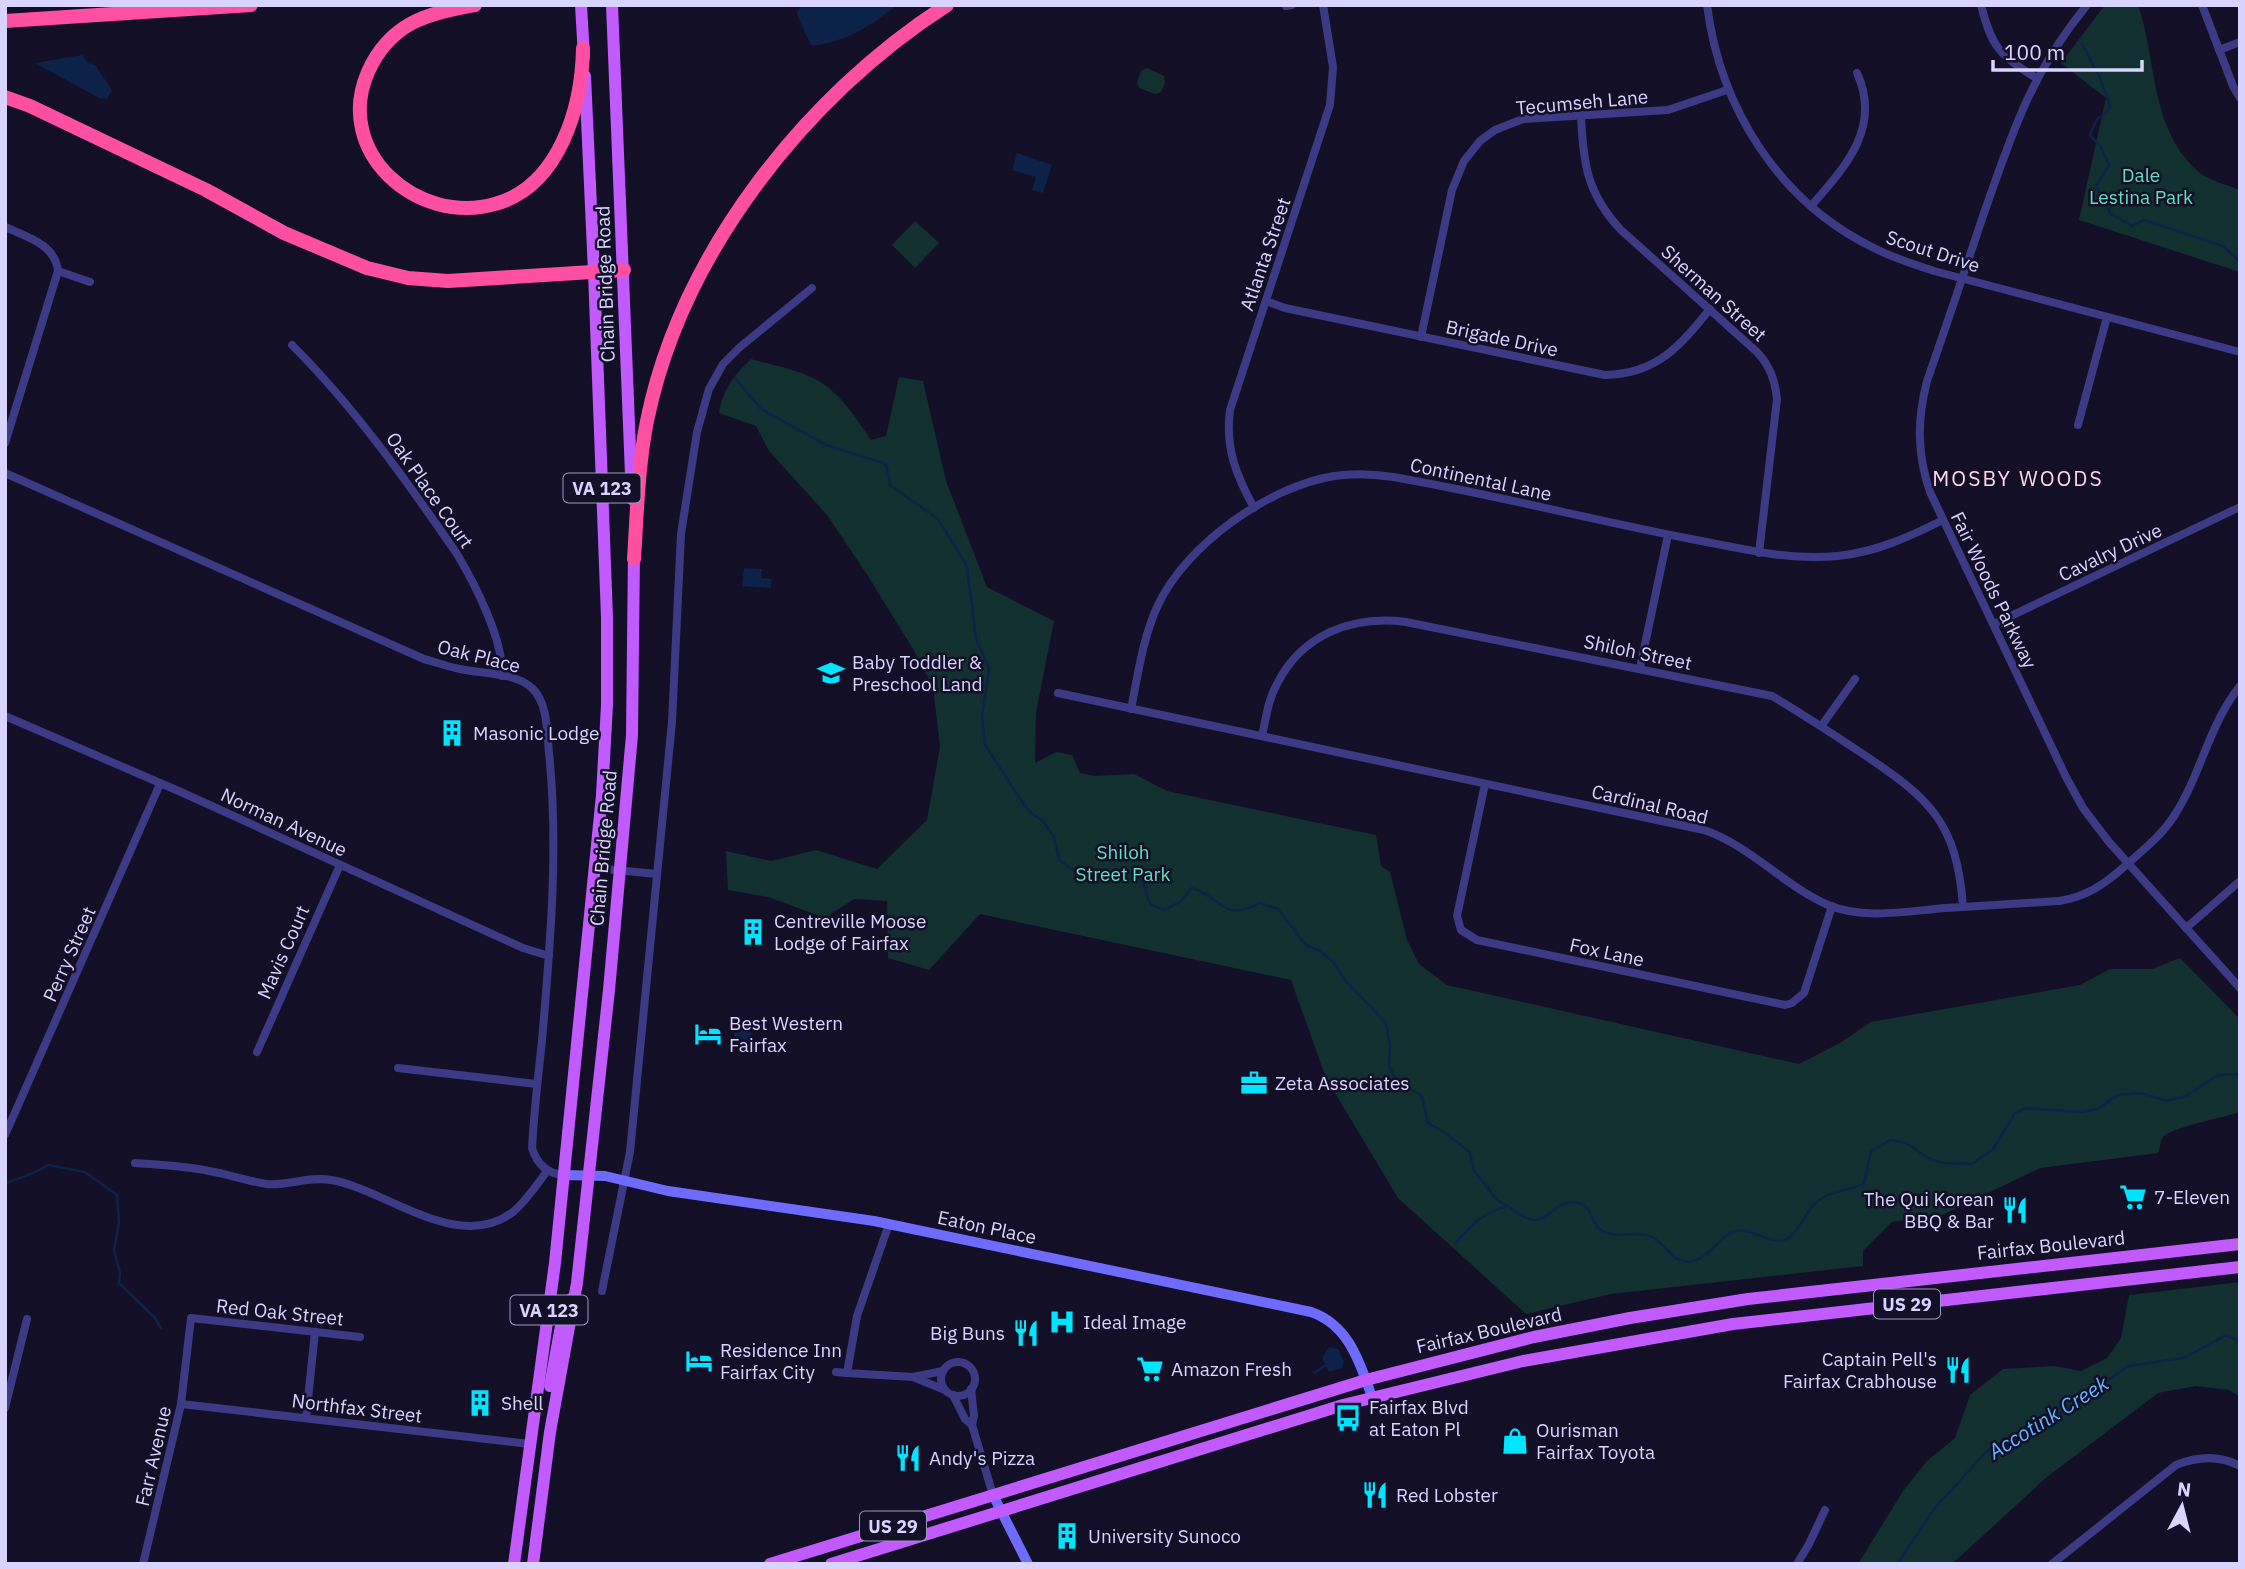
<svg xmlns="http://www.w3.org/2000/svg" width="2245" height="1569" viewBox="0 0 2245 1569" font-family="'IBM Plex Sans',sans-serif">
<rect width="100%" height="100%" fill="#130f26"/>
<g fill="#12302f">
<path d="M2105,5H2138C2158,63 2149,129 2200,173C2210,181 2228,185 2240,190V272L2079,220L2106,98L2061,63Z"/>
<path d="M1147,68L1164,76L1165,83L1161,92L1155,94L1139,88L1137,82L1141,71Z"/>
<path d="M915,221L939,243L915,268L892,245Z"/>
<path d="M751,359C772,365 796,369 815,379C840,392 856,418 871,440L886,436L899,377L923,381L946,481L987,587L1054,621L1036,713L1035,763L1056,752L1072,755L1080,773L1095,776L1134,774L1167,791L1376,835L1381,866L1390,872L1407,940L1419,964L1447,985L1799,1064L1840,1043L1871,1022L2080,985L2110,969H2152L2180,958L2240,1019V1112C2225,1117 2170,1128 2163,1137C2160,1140 2160,1149 2158,1153L2040,1168L1942,1215L1892,1222L1863,1251V1266L1611,1294L1526,1314L1398,1198L1326,1078L1291,980L980,914L929,970L888,958L887,901L854,899L825,918L768,897L728,890L726,851L771,861L816,850L877,869L927,820L940,747L933,687L913,649L868,576L827,515L769,451L756,426L719,413C723,389 734,375 751,359Z"/>
<path d="M2240,1282V1397L2229,1390L2196,1386L2158,1393L2047,1477L1952,1564H1858L1903,1491L1927,1461L1955,1438L1970,1395L2003,1369L2055,1366L2081,1371L2107,1358L2121,1338L2129,1295Z"/>
</g>
<g fill="#0c2248">
<path d="M801,5H898C868,27 849,41 811,46L797,14Z"/>
<path d="M82,55L88,63L95,65L112,90L107,99L99,98L35,63Z"/>
<path d="M1017,153L1052,165L1043,193L1032,190L1036,177L1012,170Z"/>
<path d="M744,568L762,569L761,578L772,579L771,588L742,586Z"/>
<path d="M740,1023L746,1024L752,1034L751,1040L742,1048L738,1049L734,1041L735,1025Z"/>
<path d="M1329,1347L1338,1349L1344,1361L1342,1368L1329,1372L1322,1358Z"/>
</g>
<g fill="none" stroke-linecap="round" stroke-linejoin="round">
<g stroke="#0c2248" stroke-width="2.5">
<path d="M2082,44L2100,78L2110,106L2105,114L2097,119L2090,135L2101,147L2109,165L2096,186L2111,214L2132,226L2144,220L2223,246L2240,262"/>
<path d="M735,378L761,409L826,445L886,464L890,485L938,519L967,566L976,639L989,668L982,716L985,745L1021,800L1031,813L1043,821L1054,837L1059,860L1087,880L1122,872L1135,874L1144,884L1150,904L1164,910L1180,902L1192,888C1225,898 1220,923 1260,903L1278,909L1306,945L1320,951L1333,962L1345,980L1386,1023L1390,1044L1389,1065L1396,1081L1422,1096L1428,1123L1444,1132L1470,1152L1473,1169L1498,1201L1508,1206"/>
<path d="M5,1184C20,1177 35,1174 48,1165L85,1172L117,1195L119,1223L114,1250L120,1273L119,1283L155,1318L161,1328"/>
<path d="M1455,1244C1471,1226 1483,1212 1508,1206C1550,1242 1548,1195 1579,1203C1592,1206 1591,1224 1602,1231C1616,1239 1635,1231 1650,1236C1663,1241 1670,1259 1683,1261C1708,1266 1716,1235 1737,1231C1753,1227 1773,1248 1789,1238C1801,1229 1806,1209 1819,1200C1832,1191 1849,1190 1864,1184L1871,1151L1891,1140L1906,1143L1928,1158L1944,1163L1972,1164L1993,1149L2015,1113L2026,1108L2081,1112L2098,1109L2118,1095L2141,1093L2167,1101L2186,1096L2218,1075L2240,1074"/>
<path d="M1314,1373L1326,1365"/>
<path d="M1897,1564L1934,1509L1989,1449L2068,1409L2128,1366L2184,1358L2226,1335L2240,1342"/>
</g>
<g stroke="#3d3a85" stroke-width="8">
<path d="M1707,5C1720,108 1779,202 1874,248C1893,258 1913,264 1934,271L2240,352"/>
<path d="M1981,5C1992,48 1999,54 2036,78"/>
<path d="M2087,5C2030,74 2011,136 1982,219C1964,273 1946,327 1927,381C1917,420 1917,454 1930,492L2066,777L2083,808L2109,842L2240,988"/>
<path d="M2202,5L2233,86L2240,98"/>
<path d="M1286,6L1292,5"/>
<path d="M2219,50L2240,42"/>
<path d="M1581,115C1583,163 1587,194 1621,230L1757,352C1770,366 1775,380 1777,399L1759,553"/>
<path d="M1811,206C1845,167 1882,128 1857,73"/>
<path d="M5,227C27,237 55,244 58,271L5,443"/>
<path d="M58,271L90,282"/>
<path d="M1266,301L1285,308L1605,375C1657,374 1680,346 1710,309"/>
<path d="M1421,337L1452,190L1464,161L1480,141L1495,130L1523,119L1668,110L1727,90"/>
<path d="M292,345C355,408 406,480 457,554C475,584 504,641 502,676"/>
<path d="M2078,425L2107,317"/>
<path d="M5,473L424,659C436,662 448,667 460,669C483,674 514,672 532,688C548,703 547,733 549,753C559,849 550,946 542,1041C538,1077 534,1112 532,1148C537,1164 547,1174 564,1175"/>
<path d="M1254,508C1236,475 1225,448 1230,410L1330,105L1333,67L1323,5"/>
<path d="M1994,624L2240,507"/>
<path d="M1640,668L1668,535"/>
<path d="M1058,693L1704,830C1751,846 1783,885 1828,905C1864,920 1908,911 1946,908C1984,906 2021,903 2059,901C2086,897 2105,884 2125,866C2142,851 2162,835 2174,816C2201,775 2209,724 2240,686"/>
<path d="M1131,709C1138,674 1143,637 1158,605C1187,544 1268,487 1334,476C1354,473 1374,474 1393,477C1493,494 1591,520 1691,539C1740,548 1787,561 1838,556C1876,552 1909,537 1943,520"/>
<path d="M5,716L181,792L523,948L549,956"/>
<path d="M1822,725L1855,679"/>
<path d="M1262,736C1266,718 1268,700 1277,684C1302,634 1353,615 1406,622L1772,696C1803,714 1833,734 1863,754C1930,799 1957,822 1963,907"/>
<path d="M1485,784L1457,916L1461,930L1477,940L1785,1005L1792,1003L1804,993L1832,906"/>
<path d="M594,868L657,874"/>
<path d="M2186,928L2240,881"/>
<path d="M257,1052L340,865"/>
<path d="M398,1068L537,1084"/>
<path d="M5,1135L160,784"/>
<path d="M135,1163C160,1165 185,1166 209,1171C228,1174 247,1181 267,1184C288,1186 309,1176 331,1180C386,1189 457,1254 513,1212C526,1201 537,1185 547,1171"/>
<path d="M889,1224L857,1316L847,1373L913,1377L943,1371"/>
<path d="M602,1291L630,1152L672,722L681,534L697,432L709,389L723,364L740,347L812,288"/>
<circle cx="958" cy="1379" r="17"/>
<path d="M836,1372L847,1373"/>
<path d="M913,1377L945,1390"/>
<path d="M971,1389L974,1416L972,1425L993,1495"/>
<path d="M953,1395L965,1419L972,1425"/>
<path d="M181,1404L530,1444"/>
<path d="M5,1408L27,1319"/>
<path d="M306,1418L315,1332"/>
<path d="M143,1564L181,1404L191,1318L360,1337"/>
<path d="M1797,1564L1809,1544L1825,1510"/>
<path d="M2052,1564L2176,1465C2198,1456 2219,1455 2240,1466"/>
</g>
<g stroke="#6f6bff" stroke-width="10">
<path d="M564,1175L605,1176L668,1191L874,1221L1311,1312C1349,1325 1360,1363 1372,1397"/>
<path d="M993,1495L1028,1564"/>
</g>
<g stroke="#c25bff" stroke-width="12">
<path d="M581,5L584,57"/>
<path d="M612,5L632,499"/>
<path d="M550,1386L563,1315L571,1299"/>
<path d="M514,1564L555,1263L602,795L607,705V618L594,272L585,76"/>
<path d="M533,1564L550,1432L577,1283L609,990L632,735L634,552"/>
<path d="M770,1564L1366,1380L1534,1337L1630,1318L1748,1299L2240,1244"/>
<path d="M831,1564L1343,1405L1523,1361L1733,1324L2240,1267"/>
</g>
<g stroke="#ff4fa3" stroke-width="14">
<path d="M475,5C427,13 390,23 368,72C333,152 417,226 495,204C560,186 582,106 583,48"/>
<path d="M5,21L251,5"/>
<path d="M5,97L30,106L206,190L284,233L367,268L408,278L448,281L624,270"/>
<path d="M634,559C637,513 638,466 647,421C681,254 805,96 947,5"/>
</g>
</g>
<defs>
<symbol id="school-bare" viewBox="-9 -9 18 18"><path d="M0-5L7-2L0 1L-7-2ZM-4 1L0 2.5L4 1V4Q0 6-4 4Z" fill="#00e5ff" stroke="#130f26" stroke-width="2.5" paint-order="stroke"/></symbol>
<symbol id="building-bare" viewBox="-9 -9 18 18"><path d="M-4-6H4V6H1V3H-1V6H-4ZM-2.5-4.3h1.7v1.8h-1.7ZM.8-4.3h1.7v1.8H.8ZM-2.5-1h1.7V.8h-1.7ZM.8-1h1.7V.8H.8Z" fill="#00e5ff" stroke="#130f26" stroke-width="2.5" paint-order="stroke"/></symbol>
<symbol id="hotel-bare" viewBox="-9 -9 18 18"><path d="M-6-4.5h1.5V1H6V5H4.5V3h-9V5H-6ZM-4 0a1.8 1.8 0 1 1 3.6 0ZM.5 0V-2.5h3Q6-2.5 6 0Z" fill="#00e5ff" stroke="#130f26" stroke-width="2.5" paint-order="stroke"/></symbol>
<symbol id="office-bare" viewBox="-9 -9 18 18"><path d="M-6-3h4V-5.5h4V-3h4V5H-6ZM-1-4.5V-3h2v-1.5ZM-6 0V1H6V0Z" fill="#00e5ff" stroke="#130f26" stroke-width="2.5" paint-order="stroke"/></symbol>
<symbol id="supermarket-bare" viewBox="-9 -9 18 18"><path d="M-6-5.5h2.5l.6 2H6L4.5 2H-2.5L-4.4-4H-6ZM-1.5 3.2a1.3 1.3 0 1 0 .1 0ZM3 3.2a1.3 1.3 0 1 0 .1 0Z" fill="#00e5ff" stroke="#130f26" stroke-width="2.5" paint-order="stroke"/></symbol>
<symbol id="restaurant-bare" viewBox="-9 -9 18 18"><path d="M-5-6h1v4h1v-4h1v4h1v-4h1v5L-1.5 .5V6h-2V.5L-5-1ZM5-6V6H3V1.5H1.5Q1.5-4 5-6Z" fill="#00e5ff" stroke="#130f26" stroke-width="2.5" paint-order="stroke"/></symbol>
<symbol id="hospital-bare" viewBox="-9 -9 18 18"><path d="M-5-5h3v3.5h4V-5h3V5h-3V1.5h-4V5h-3Z" fill="#00e5ff" stroke="#130f26" stroke-width="2.5" paint-order="stroke"/></symbol>
<symbol id="bus-bare" viewBox="-9 -9 18 18"><path d="M-5-6H5V4H4V6H2V4H-2V6H-4V4H-5ZM-3.5-4V0h7V-4ZM-3.5 1.2v1.5H-2V1.2ZM2 1.2v1.5H3.5V1.2Z" fill="#00e5ff" stroke="#130f26" stroke-width="2.5" paint-order="stroke"/></symbol>
<symbol id="shop-bare" viewBox="-9 -9 18 18"><path d="M-5-2.5h2.3a2.7 3.5 0 0 1 5.4 0H5L5.5 6h-11ZM-1.5-2.5h3a1.5 2.3 0 0 0-3 0Z" fill="#00e5ff" stroke="#130f26" stroke-width="2.5" paint-order="stroke"/></symbol>
</defs>
<g fill-rule="evenodd">
<use href="#school-bare" x="812" y="654" width="38" height="38"/>
<use href="#building-bare" x="433" y="714" width="38" height="38"/>
<use href="#building-bare" x="734" y="913" width="38" height="38"/>
<use href="#hotel-bare" x="689" y="1015" width="38" height="38"/>
<use href="#office-bare" x="1235" y="1064" width="38" height="38"/>
<use href="#supermarket-bare" x="2114" y="1178" width="38" height="38"/>
<use href="#restaurant-bare" x="1996" y="1191" width="38" height="38"/>
<use href="#hospital-bare" x="1043" y="1303" width="38" height="38"/>
<use href="#restaurant-bare" x="1007" y="1314" width="38" height="38"/>
<use href="#hotel-bare" x="680" y="1342" width="38" height="38"/>
<use href="#supermarket-bare" x="1131" y="1350" width="38" height="38"/>
<use href="#restaurant-bare" x="1939" y="1351" width="38" height="38"/>
<use href="#building-bare" x="461" y="1384" width="38" height="38"/>
<use href="#bus-bare" x="1329" y="1399" width="38" height="38"/>
<use href="#shop-bare" x="1496" y="1422" width="38" height="38"/>
<use href="#restaurant-bare" x="889" y="1439" width="38" height="38"/>
<use href="#restaurant-bare" x="1356" y="1476" width="38" height="38"/>
<use href="#building-bare" x="1048" y="1517" width="38" height="38"/>
</g>
<g text-anchor="middle" dominant-baseline="central" stroke-width="5" stroke-linejoin="round" paint-order="stroke">
<g fill="#130f26" stroke="#9e99be" stroke-width="2">
<rect x="563.5" y="473.5" width="77" height="29" rx="5"/>
<rect x="1874" y="1289.5" width="66" height="29" rx="5"/>
<rect x="510.5" y="1295.5" width="77" height="29" rx="5"/>
<rect x="860" y="1511.5" width="66" height="29" rx="5"/>
</g>
<g font-size="18" font-weight="bold" fill="#d9d4ff">
<text x="602" y="488">VA 123</text>
<text x="1907" y="1304">US 29</text>
<text x="549" y="1310">VA 123</text>
<text x="893" y="1526">US 29</text>
</g>
<g font-size="19" fill="#d9d4ff" stroke="#130f26">
<text transform="translate(1582 102) rotate(-5)">Tecumseh Lane</text>
<text transform="translate(1933 251) rotate(18)">Scout Drive</text>
<text transform="translate(1265 254) rotate(-71)">Atlanta Street</text>
<text transform="translate(605 284) rotate(-92)">Chain Bridge Road</text>
<text transform="translate(1714 293) rotate(42)">Sherman Street</text>
<text transform="translate(1502 338) rotate(12)">Brigade Drive</text>
<text transform="translate(1481 479) rotate(12)">Continental Lane</text>
<text transform="translate(430 490) rotate(55)">Oak Place Court</text>
<text transform="translate(2110 552) rotate(-25)">Cavalry Drive</text>
<text transform="translate(1994 590) rotate(64)">Fair Woods Parkway</text>
<text transform="translate(1638 652) rotate(12)">Shiloh Street</text>
<text transform="translate(479 656) rotate(14)">Oak Place</text>
<text transform="translate(1650 804) rotate(13)">Cardinal Road</text>
<text transform="translate(284 822) rotate(25)">Norman Avenue</text>
<text transform="translate(603 848) rotate(-85)">Chain Bridge Road</text>
<text transform="translate(283 952) rotate(-66)">Mavis Court</text>
<text transform="translate(1607 952) rotate(12)">Fox Lane</text>
<text transform="translate(69 954) rotate(-66)">Perry Street</text>
<text transform="translate(987 1227) rotate(12)">Eaton Place</text>
<text transform="translate(2051 1245) rotate(-6)">Fairfax Boulevard</text>
<text transform="translate(280 1312) rotate(6)">Red Oak Street</text>
<text transform="translate(1489 1330) rotate(-13)">Fairfax Boulevard</text>
<text transform="translate(357 1408) rotate(7)">Northfax Street</text>
<text transform="translate(153 1456) rotate(-77)">Farr Avenue</text>
</g>
<g font-size="19" fill="#5fe0c0" stroke="#130f26">
<text x="2141" y="175">Dale<tspan x="2141" dy="22">Lestina Park</tspan></text>
<text x="1123" y="852">Shiloh<tspan x="1123" dy="22">Street Park</tspan></text>
</g>
<g font-size="19" fill="#d9d4ff" stroke="#130f26" text-anchor="start">
<text x="852" y="662">Baby Toddler &amp;<tspan x="852" dy="22">Preschool Land</tspan></text>
<text x="473" y="733">Masonic Lodge</text>
<text x="774" y="921">Centreville Moose<tspan x="774" dy="22">Lodge of Fairfax</tspan></text>
<text x="729" y="1023">Best Western<tspan x="729" dy="22">Fairfax</tspan></text>
<text x="1275" y="1083">Zeta Associates</text>
<text x="2154" y="1197">7-Eleven</text>
<text x="1994" y="1199" text-anchor="end">The Qui Korean<tspan x="1994" dy="22">BBQ &amp; Bar</tspan></text>
<text x="1083" y="1322">Ideal Image</text>
<text x="1005" y="1333" text-anchor="end">Big Buns</text>
<text x="720" y="1350">Residence Inn<tspan x="720" dy="22">Fairfax City</tspan></text>
<text x="1937" y="1359" text-anchor="end">Captain Pell's<tspan x="1937" dy="22">Fairfax Crabhouse</tspan></text>
<text x="1171" y="1369">Amazon Fresh</text>
<text x="501" y="1403">Shell</text>
<text x="1369" y="1407">Fairfax Blvd<tspan x="1369" dy="22">at Eaton Pl</tspan></text>
<text x="1536" y="1430">Ourisman<tspan x="1536" dy="22">Fairfax Toyota</tspan></text>
<text x="929" y="1458">Andy's Pizza</text>
<text x="1396" y="1495">Red Lobster</text>
<text x="1088" y="1536">University Sunoco</text>
</g>
<g font-size="21" letter-spacing="2" fill="#ffd6f0" stroke="#130f26">
<text x="2018" y="478">MOSBY WOODS</text>
</g>
<g font-size="21" font-style="italic" fill="#62b6ff" stroke="#130f26">
<text transform="translate(2048 1417) rotate(-32)">Accotink Creek</text>
</g>
</g>
<rect width="2245" height="1569" fill="none" stroke="#d9d4ff" stroke-width="14"/>
<g transform="translate(2182 1506) rotate(7)" stroke="#130f26" stroke-width="5" paint-order="stroke">
<path d="M0-5L12 26L0 18L-12 26Z" fill="#d9d4ff"/>
<text y="-10" font-size="19" font-weight="bold" text-anchor="middle" fill="#d9d4ff">N</text>
</g>
<path d="M1993 60v10h149v-10" fill="none" stroke="#d9d4ff" stroke-width="3.5"/>
<text x="2004" y="60" font-size="21" fill="#d9d4ff" stroke="#130f26" stroke-width="5" paint-order="stroke">100 m</text>
</svg>
